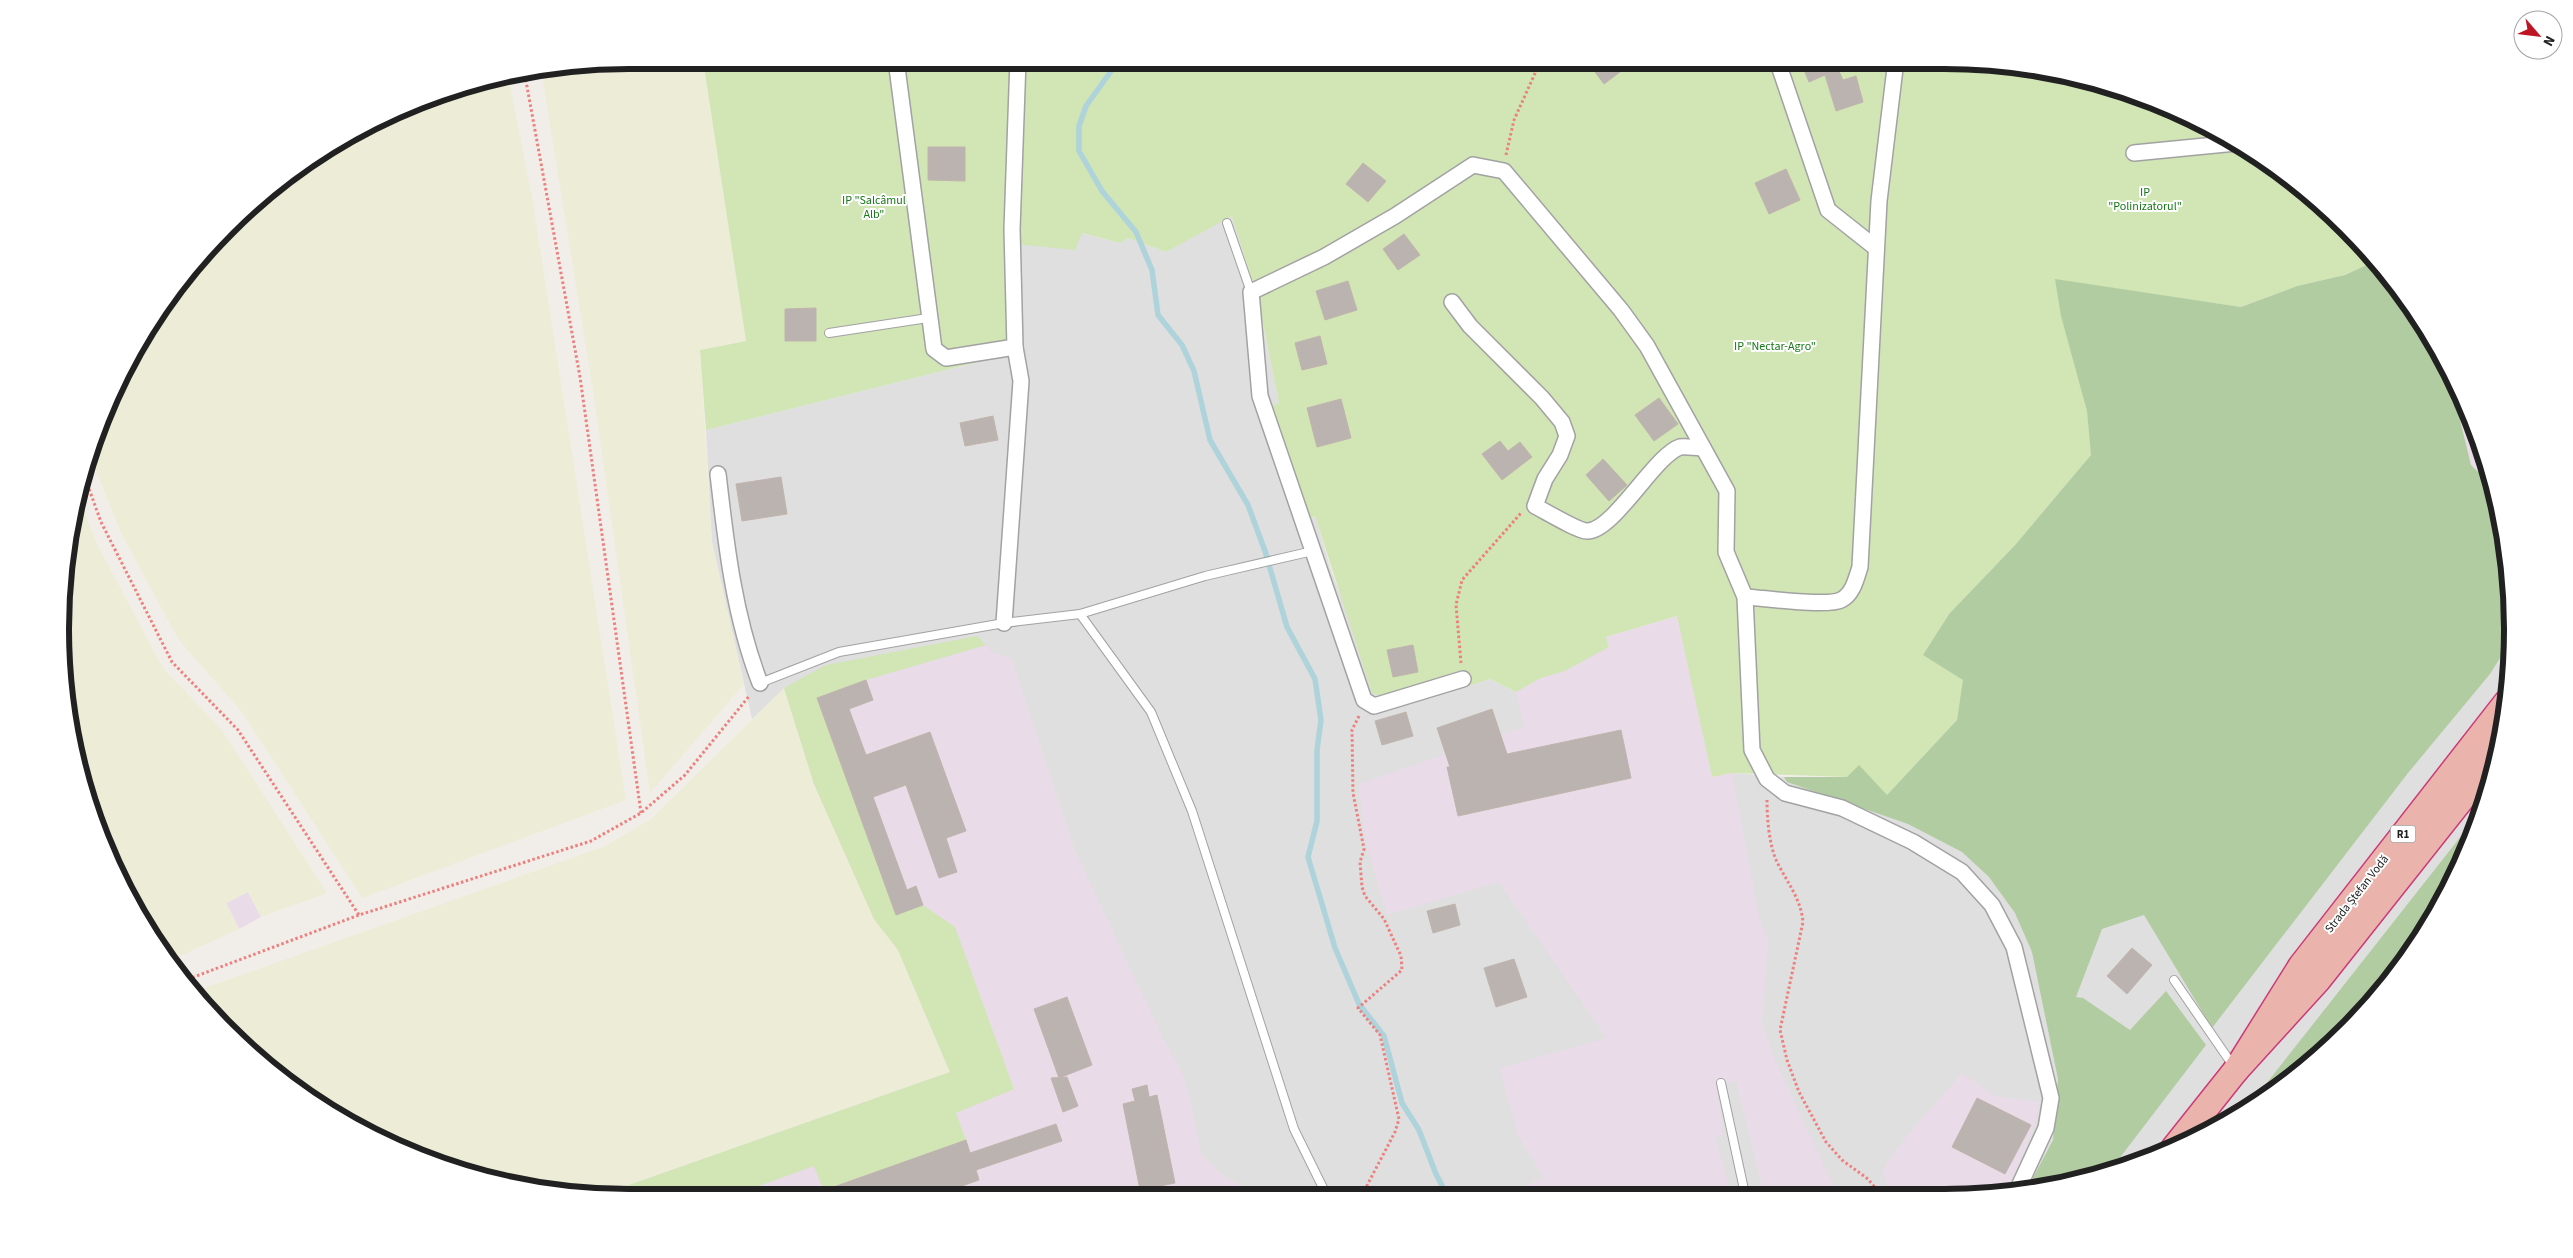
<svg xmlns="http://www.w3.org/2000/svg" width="2573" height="1258" viewBox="0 0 2573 1258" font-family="'Source Sans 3',sans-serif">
<rect width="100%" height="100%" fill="#f1eee9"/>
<path fill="#dfdfdf" d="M1232,215L1259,304L1279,403L1272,406L1308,521L1315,516L1332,573L1380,696L1459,670L1457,690L1490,679L1516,692L1541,678L1565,670L1609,647L1712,777L1732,773L1784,777L1887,795L1957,720L2016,544L2087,411L2375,261L2417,313L2470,412L2502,518L2513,629L2502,740L2470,847L2396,975L2291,1080L2162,1155L2019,1193L629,1198L601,1195L784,689L752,719L712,542L706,430L1022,351L1016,244L1081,233L1120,243L1128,238L1166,252Z"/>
<g fill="#e9dce8">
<path d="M2463,400L2470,412L2493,487L2471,465L2459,416Z"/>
<path d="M1678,616L1712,777L1732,773L1759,917L1768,941L1762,1024L1775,1060L1837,1194H1764L1736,1081L1716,1085L1724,1135L1715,1136L1731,1194L1508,1195L1544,1177L1518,1136L1500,1068L1607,1038L1499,882L1387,915L1365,839L1359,784L1524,727L1516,692L1541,678L1565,670L1609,647L1606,637Z"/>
<path d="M986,645L991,652L1011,658L1075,851L1162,1036L1185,1079L1202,1156L1223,1175L1246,1189L1250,1196L725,1198L814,1166L823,1189L926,1155L965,1140L956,1113L1014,1089L896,915L817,698L866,680Z"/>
<path d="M248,892L261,917L239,929L226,903Z"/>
<path d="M1962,1073L1995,1096L2039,1102L2035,1125L2014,1174L2002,1193L1891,1194L1882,1171L1907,1136Z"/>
</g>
<g fill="#ededd7">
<path d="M629,60H703L746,341L700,350L712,542L744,684L650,793L593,391L541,69Z"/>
<path d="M508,74L533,203L626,800L362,898L242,712L178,639L120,531L90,456L103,412L136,344L201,254L282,178L345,136L446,90Z"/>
<path d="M78,496L98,546L163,668L222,730L327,893L261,917L248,892L226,903L239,929L169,961L119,881L90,812L65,704L61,592L71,518Z"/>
<path d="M784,688L814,784L874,919L898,950L950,1072L601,1195L518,1187L411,1155L313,1102L227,1032L193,992L603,847L651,819Z"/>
</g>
<g fill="#d1e5b5">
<path d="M703,60H1944L2055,71L2162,103L2260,156L2347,227L2375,261L2345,275L2297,286L2241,307L2060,281L2087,411L2091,455L2016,544L1949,614L1924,654L1964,680L1957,720L1887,795L1847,777L1732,773L1712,777L1677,616L1606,637L1609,647L1565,671L1541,678L1516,692L1490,679L1457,690L1458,671L1380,696L1372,693L1315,516L1307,521L1272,406L1279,403L1259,304L1232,216L1166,252L1128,238L1120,243L1082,233L1075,250L1016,244L1022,351L706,430L700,350L746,341Z"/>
<path d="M977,636L986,645L866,680L817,698L896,915L923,905L955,927L1014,1089L956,1113L966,1140L829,1188L823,1189L814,1166L725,1198H629L601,1195L950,1072L898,950L874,919L814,784L784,688L826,665Z"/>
</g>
<g fill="#b2cca2">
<path d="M2375,261L2417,313L2463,400L2459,416L2471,465L2493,487L2502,518L2512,639L2490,674L2408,773L2212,1028L2144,915L2102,929L2076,997L2083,998L2130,1030L2166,991L2206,1045L2112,1168L2026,1191L2053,1140L2058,1079L2032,952L2015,913L1989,877L1962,852L1908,824L1787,782L1784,777H1847L1859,765L1887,795L1957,720L1963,680L1923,655L1949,614L2016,544L2091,455L2087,411L2061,316L2055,279L2241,307L2297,286L2345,275Z"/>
<path d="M2480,812L2470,847L2396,975L2291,1080L2251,1103Z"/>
</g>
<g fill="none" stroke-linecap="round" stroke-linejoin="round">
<path stroke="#aed3da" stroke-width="5.5" d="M1119,60L1086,106L1079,126V151L1102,191L1136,232L1152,270L1158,315L1182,345L1194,371L1210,440L1248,505L1265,551L1287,627L1315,679L1321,720L1317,750V821L1308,857L1335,948L1359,1004L1384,1036L1402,1103L1419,1130L1436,1174L1447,1195"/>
</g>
<g fill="#bab3af" stroke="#c1b4ad">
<path d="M1586,60H1636L1604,84Z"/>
<path d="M1800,60H1857L1838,69L1843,80L1856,76L1863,102L1836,111L1825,75L1809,82Z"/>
<path d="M928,147H965V181L928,180Z"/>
<path d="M1363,163L1386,181L1368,202L1346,184Z"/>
<path d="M1786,169L1800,200L1769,214L1755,183Z"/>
<path d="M1404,234L1420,255L1398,270L1383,249Z"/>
<path d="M1348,281L1357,310L1325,320L1316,291Z"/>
<path d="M816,308V341H785V309Z"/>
<path d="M1320,336L1327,364L1302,370L1295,343Z"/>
<path d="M1659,398L1678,424L1654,441L1635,415Z"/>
<path d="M1341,399L1351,438L1317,447L1307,408Z"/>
<path d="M993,416L998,440L965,446L960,423Z"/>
<path d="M1500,441L1508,451L1520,442L1532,457L1502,480L1482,454Z"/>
<path d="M1603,459L1627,485L1609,501L1586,475Z"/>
<path d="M781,477L787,514L742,521L736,484Z"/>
<path d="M1413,645L1418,672L1393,677L1387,650Z"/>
<path d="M866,680L873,700L849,709L866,755L930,732L966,831L946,838L957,872L939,878L906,785L873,797L907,890L916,886L923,905L896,915L817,698Z"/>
<path d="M1492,709L1507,754L1621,730L1631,778L1458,816L1447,767H1450L1437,728Z"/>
<path d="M1406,712L1413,736L1382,745L1375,721Z"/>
<path d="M1455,904L1460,925L1433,933L1427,911Z"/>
<path d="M2132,948L2152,965L2127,994L2107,976Z"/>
<path d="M1514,959L1527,997L1496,1007L1484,968Z"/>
<path d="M1067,997L1092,1065L1059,1078L1034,1009Z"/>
<path d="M1067,1077L1078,1106L1063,1112L1051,1078Z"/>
<path d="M1147,1085L1149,1097L1157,1095L1175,1183L1140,1190L1123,1104L1135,1101L1132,1089Z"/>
<path d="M1977,1098L2031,1125L2005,1174L1952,1147Z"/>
<path d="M1056,1124L1062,1141L976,1170L979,1180L930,1197H812L811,1195L966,1140L970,1153Z"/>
</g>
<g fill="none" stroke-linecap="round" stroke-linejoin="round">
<defs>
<g id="service">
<path d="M1227,223L1251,292"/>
<path d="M829,333L928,318"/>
<path d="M1080,614L1151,712L1192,811L1294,1129L1327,1196"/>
<path d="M760,683L839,652L1004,623L1080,614L1205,576L1313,551"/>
<path d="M2174,980L2234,1067"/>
<path d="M1721,1083L1745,1194"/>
</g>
<g id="minor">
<path d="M896,60L934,349L946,358L1015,347"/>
<path d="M1777,60L1828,210L1876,248"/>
<path d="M2134,153L2236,143"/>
<path d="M1452,302L1470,326L1542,398L1562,422L1567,436L1560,455L1545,479L1535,506C1545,511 1578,531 1587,531C1613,532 1655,455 1680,447C1686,446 1696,448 1703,448"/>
<path d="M718,474C726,544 734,616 760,683"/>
<path d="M1745,597C1764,598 1827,607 1841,600C1853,594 1856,579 1860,567L1879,201L1896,60"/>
<path d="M1004,623L1021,381L1015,347L1012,229L1018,60"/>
<path d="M1463,679L1374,706L1364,700L1260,396L1251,292L1324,257L1395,216L1473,165L1504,171L1621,310L1647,346L1727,491L1726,552L1745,597L1752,750L1767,779L1785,793L1842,808L1913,842L1962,872L1992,905L2014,947L2051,1098L2046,1128L2016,1193"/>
</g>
<g id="trunk">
<path d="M2498,753L2318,980L2236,1070L2301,966L2506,703"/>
<path d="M2174,1148L2236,1070"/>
</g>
</defs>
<use href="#service" stroke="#a2a2a2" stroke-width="10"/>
<use href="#minor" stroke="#a2a2a2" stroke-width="18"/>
<use href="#trunk" stroke="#cb3a78" stroke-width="28"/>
<g stroke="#ed807e" stroke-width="3" stroke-dasharray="2.5 2.5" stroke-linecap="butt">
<path d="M524,70L580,377L641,813"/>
<path d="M1506,155L1514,120L1541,60"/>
<path d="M84,475L101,522L172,662L238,730L359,915"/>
<path d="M1461,663L1456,605L1462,580L1521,513"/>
<path d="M1359,716L1352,730L1353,793L1364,849L1360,862L1362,887L1365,896L1384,919L1401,956L1402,970L1358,1008L1380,1035L1399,1119L1395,1132L1362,1195"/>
<path d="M1767,800C1767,818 1769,845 1777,862C1787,882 1801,899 1803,922L1780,1030L1787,1060L1799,1092L1826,1142L1842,1160L1868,1179L1880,1194"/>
<path d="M183,981L359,915L591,841L641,813L685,775L750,695"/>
</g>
<use href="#service" stroke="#fff" stroke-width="8"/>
<use href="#minor" stroke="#fff" stroke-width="15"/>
<use href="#trunk" stroke="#eab4ac" stroke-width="25"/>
</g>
<g text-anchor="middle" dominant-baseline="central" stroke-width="4" stroke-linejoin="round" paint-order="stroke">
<rect fill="#fff" stroke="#646464" stroke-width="1" x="2390.5" y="825.5" width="25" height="17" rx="4"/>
<g font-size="11" font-weight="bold" fill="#212121">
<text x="2403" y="834">R1</text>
</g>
<g font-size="12" fill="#177817" stroke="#fff">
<text x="2145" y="192">IP<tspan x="2145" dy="14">"Polinizatorul"</tspan></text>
<text x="874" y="200">IP "Salcâmul<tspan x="874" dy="14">Alb"</tspan></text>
<text x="1775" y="346">IP "Nectar-Agro"</text>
</g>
<g font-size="12" fill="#212121" stroke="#fff">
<text transform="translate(2357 894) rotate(-52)">Strada Ștefan Vodă</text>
</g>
</g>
<path d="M0 0H2573V1258H0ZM629 69H1944A560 560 0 0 1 2504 629V629A560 560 0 0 1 1944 1189H629A560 560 0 0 1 69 629V629A560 560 0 0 1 629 69Z" fill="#fff" fill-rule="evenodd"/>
<path fill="none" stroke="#212121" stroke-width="6" d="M629 69H1944A560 560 0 0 1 2504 629V629A560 560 0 0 1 1944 1189H629A560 560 0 0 1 69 629V629A560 560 0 0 1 629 69Z"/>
<g transform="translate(2538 35) rotate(118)"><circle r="24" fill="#ffffff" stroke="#a6a6a6"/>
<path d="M0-4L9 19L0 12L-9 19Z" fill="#bf1423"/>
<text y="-8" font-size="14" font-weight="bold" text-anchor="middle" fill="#212121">N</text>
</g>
</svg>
